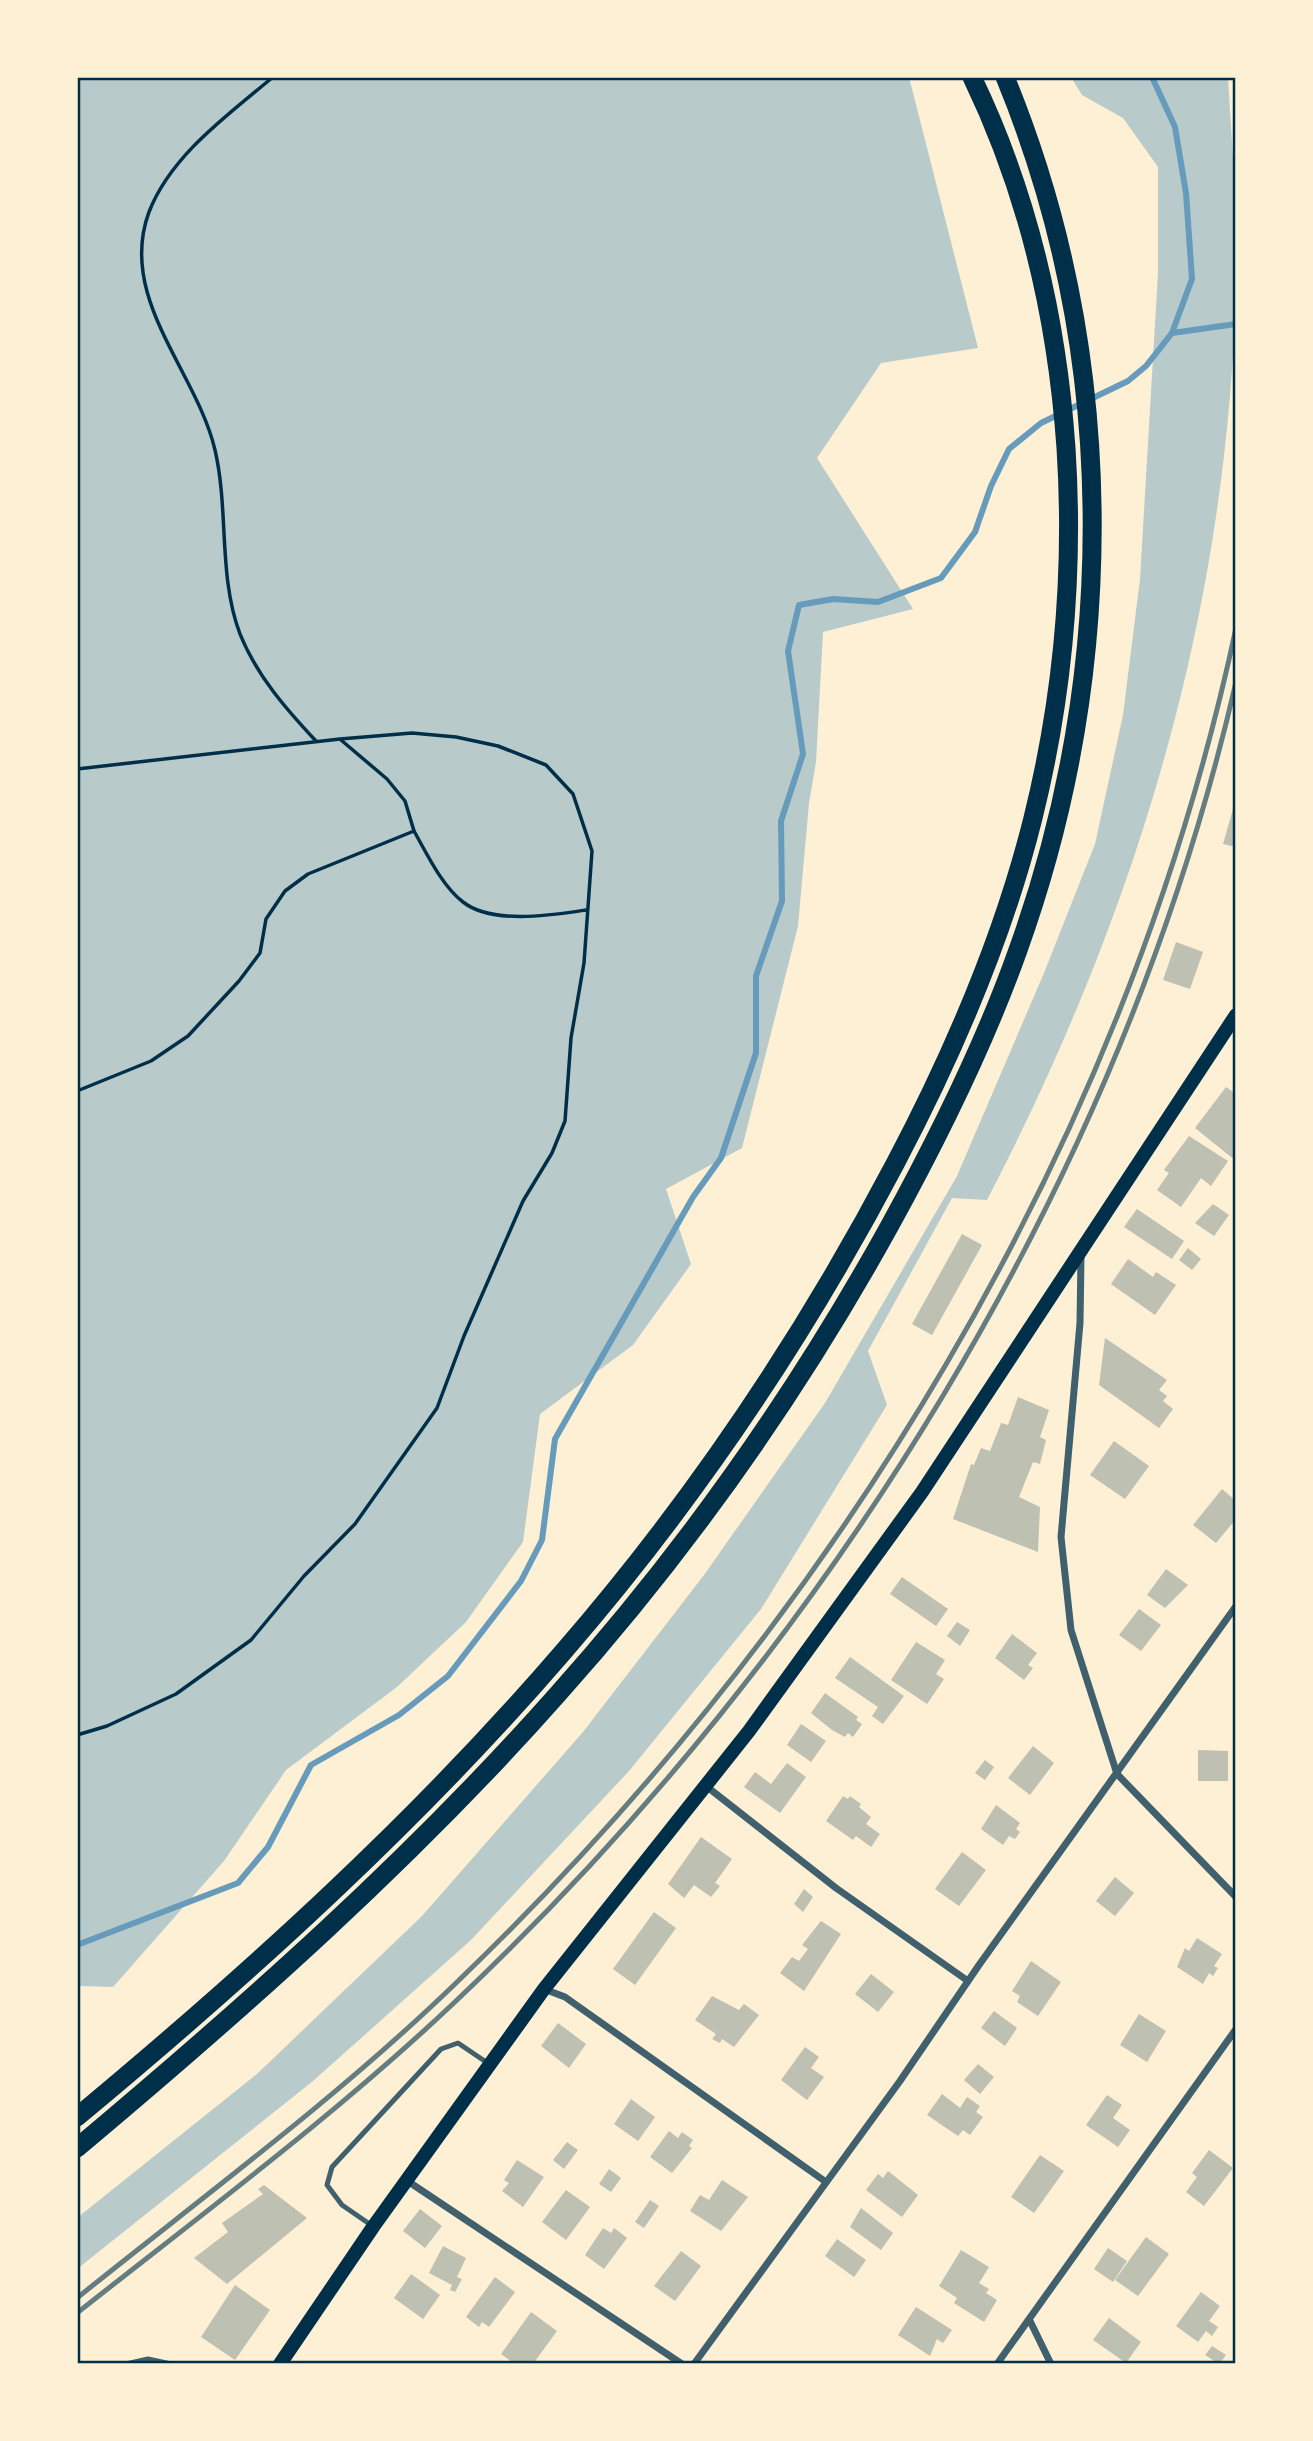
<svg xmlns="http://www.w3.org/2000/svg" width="1313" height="2441" viewBox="0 0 1313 2441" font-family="Commissioner,sans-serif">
<rect width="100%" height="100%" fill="#fdf0d5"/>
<g fill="#b9caca">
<path d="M77,77H909L978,348L881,363L817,458L913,609L823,632L816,762L809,803L798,926L742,1148L666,1189L691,1264L633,1345L540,1414L523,1542L466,1622L397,1687L286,1770L224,1861L113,1987L77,1986Z"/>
<path d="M1071,77H1228C1232,147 1238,217 1236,288C1227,614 1137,911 987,1200L952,1198L868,1351L887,1405L761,1609L629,1771L471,1940L313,2081L77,2269V2218L257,2074L422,1916L583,1732L704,1575L825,1403L957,1176L1044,973L1095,844L1123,715L1140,579L1158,273V167L1123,118L1082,95Z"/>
</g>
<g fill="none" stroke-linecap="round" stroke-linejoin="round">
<g stroke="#669bbc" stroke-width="6">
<path d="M1172,333L1236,324"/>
<path d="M77,1945L238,1883L268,1847L311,1765L399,1715L448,1676L521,1581L542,1540L555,1439L693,1197L721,1158L756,1053V976L782,901L781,821L803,754L788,651L799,605L833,599L878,602L941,578L975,532L991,486L1009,449L1041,423L1128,381L1146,366L1172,333L1192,279L1186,193L1175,127L1152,77"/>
</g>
</g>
<g fill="#bec0b2">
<path d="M1235,802H1236V847L1223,844Z"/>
<path d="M1176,942L1203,952L1190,989L1163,980Z"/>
<path d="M1226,1087L1236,1094V1161L1195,1128Z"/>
<path d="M1189,1136L1228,1161L1211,1186L1201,1178L1181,1207L1157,1190L1169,1173L1164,1170Z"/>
<path d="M1213,1204L1229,1215L1214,1236L1195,1223Z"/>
<path d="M1137,1209L1184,1241L1172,1259L1124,1227Z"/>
<path d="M962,1234L982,1245L932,1335L912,1324Z"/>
<path d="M1188,1248L1201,1259L1192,1270L1179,1260Z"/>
<path d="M1128,1259L1153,1277L1156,1272L1176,1285L1155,1315L1111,1284Z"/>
<path d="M1105,1338L1167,1380L1159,1390L1167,1396L1163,1401L1173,1409L1159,1428L1099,1385Z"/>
<path d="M1018,1397L1049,1410L1040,1437L1046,1440L1040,1464L1033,1462L1019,1497L1040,1507L1038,1552L953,1519L971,1464L974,1465L981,1448L990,1451L1001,1423L1008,1425Z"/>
<path d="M1114,1441L1149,1466L1125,1499L1090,1475Z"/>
<path d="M1222,1489L1236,1501V1519L1216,1543L1193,1525Z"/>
<path d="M1166,1569L1188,1585L1165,1608L1147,1595Z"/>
<path d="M902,1577L948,1609L936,1626L890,1594Z"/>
<path d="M1139,1609L1161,1625L1141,1651L1119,1635Z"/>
<path d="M957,1622L970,1630L960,1646L947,1636Z"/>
<path d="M1012,1634L1037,1653L1028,1665L1033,1668L1024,1680L995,1658Z"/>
<path d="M916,1642L945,1660L936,1674L944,1679L927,1704L891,1680Z"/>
<path d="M850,1657L904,1696L883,1724L872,1716L878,1707L835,1678Z"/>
<path d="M825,1693L858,1717L856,1720L862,1724L853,1737L848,1733L845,1737L832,1730L811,1713Z"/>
<path d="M801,1724L826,1741L811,1762L787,1745Z"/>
<path d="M1033,1746L1054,1763L1030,1795L1008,1778Z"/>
<path d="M1198,1750L1228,1751V1781H1198Z"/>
<path d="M985,1760L994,1767L985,1780L975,1773Z"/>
<path d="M787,1763L806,1777L780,1813L744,1787L755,1772L771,1784Z"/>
<path d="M843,1796L848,1799L850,1796L861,1804L859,1807L871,1817L866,1824L880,1834L871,1847L856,1836L853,1840L826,1821Z"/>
<path d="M996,1805L1020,1823L1016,1829L1020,1832L1015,1839L1009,1836L1003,1845L981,1829Z"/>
<path d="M701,1837L732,1859L715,1883L720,1886L711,1897L694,1885L684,1898L668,1884Z"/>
<path d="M962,1852L986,1870L959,1906L935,1889Z"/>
<path d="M1115,1877L1134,1893L1115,1916L1096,1901Z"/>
<path d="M804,1889L813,1897L803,1912L794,1904Z"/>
<path d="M654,1912L676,1928L635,1985L613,1969Z"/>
<path d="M821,1921L841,1934L804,1991L780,1973L792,1957L799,1961L808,1949L802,1945Z"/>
<path d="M1197,1938L1222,1954L1214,1966L1218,1968L1213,1976L1209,1973L1203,1984L1177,1967L1185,1948L1189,1951Z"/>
<path d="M1031,1961L1061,1982L1038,2016L1017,2002L1020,1996L1012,1991Z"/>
<path d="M871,1974L894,1992L878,2012L855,1994Z"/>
<path d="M712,1996L739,2010L744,2004L759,2015L734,2047L722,2039L720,2043L712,2039L716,2034L695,2020Z"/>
<path d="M994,2011L1017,2028L1005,2046L981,2028Z"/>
<path d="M1139,2014L1166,2031L1147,2062L1120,2045Z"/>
<path d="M558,2023L586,2044L569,2068L541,2046Z"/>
<path d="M805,2047L819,2057L811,2068L824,2077L807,2100L781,2080Z"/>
<path d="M978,2064L994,2077L980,2094L964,2080Z"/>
<path d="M942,2094L960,2108L967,2097L980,2106L976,2112L983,2117L970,2135L963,2130L958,2136L927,2115Z"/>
<path d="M1107,2095L1122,2105L1113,2118L1130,2130L1118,2147L1086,2125Z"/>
<path d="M631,2099L655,2117L638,2141L614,2124Z"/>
<path d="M669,2131L678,2138L682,2132L693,2140L689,2146L692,2148L672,2173L650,2157Z"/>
<path d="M567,2142L578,2150L564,2169L553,2160Z"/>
<path d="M1209,2150L1233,2168L1204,2206L1186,2192L1197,2177L1192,2173Z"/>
<path d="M1040,2155L1064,2171L1034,2213L1011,2197Z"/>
<path d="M517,2160L544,2177L523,2207L502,2191L509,2183L504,2180Z"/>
<path d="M609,2169L621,2178L611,2192L599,2184Z"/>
<path d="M888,2171L918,2195L902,2217L866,2190L878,2174L883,2178Z"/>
<path d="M722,2180L748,2197L721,2231L690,2211L700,2195L709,2200Z"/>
<path d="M264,2185L307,2218L227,2284L194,2258L228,2232L222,2223L263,2194L258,2189Z"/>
<path d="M566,2190L590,2207L566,2240L542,2222Z"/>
<path d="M650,2200L659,2206L644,2228L635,2222Z"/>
<path d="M861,2208L893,2233L881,2250L850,2227Z"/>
<path d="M420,2209L442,2226L425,2248L403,2231Z"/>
<path d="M603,2228L611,2233L614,2228L627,2238L604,2269L585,2255Z"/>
<path d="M1146,2237L1169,2254L1138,2296L1115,2280Z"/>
<path d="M837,2239L866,2260L854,2277L825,2256Z"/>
<path d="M443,2246L466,2258L457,2277L462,2279L455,2292L450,2290L452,2285L429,2273Z"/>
<path d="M1108,2248L1127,2261L1113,2282L1094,2269Z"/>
<path d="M961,2250L989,2267L979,2283L989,2289L986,2293L997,2300L984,2322L954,2303L957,2298L939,2286Z"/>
<path d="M681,2251L701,2266L675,2301L654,2286Z"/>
<path d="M411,2274L440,2295L423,2319L394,2298Z"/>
<path d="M495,2277L515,2292L489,2327L482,2322L479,2327L466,2317Z"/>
<path d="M235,2285L270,2310L235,2360L201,2337Z"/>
<path d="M1201,2292L1220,2306L1209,2321L1218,2327L1212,2336L1206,2331L1198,2342L1176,2326Z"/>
<path d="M916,2307L952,2330L943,2343L937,2339L930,2356L898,2335Z"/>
<path d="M531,2312L557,2331L533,2364H515L501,2354Z"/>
<path d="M1109,2318L1141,2342L1126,2363L1093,2340Z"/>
<path d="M1212,2346L1226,2355L1219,2364L1205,2355Z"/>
</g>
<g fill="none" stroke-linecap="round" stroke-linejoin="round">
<g stroke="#003049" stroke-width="3.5">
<path d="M273,77C228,115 171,155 149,212C117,298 197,372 215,450C229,510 218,576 240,634C257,676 286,709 316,741"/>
<path d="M77,769L340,739L412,733L456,737L498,746L546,765L573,794L592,851L584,963L571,1038L565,1121L552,1153L523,1201L464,1336L437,1408L355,1524L304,1576L251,1640L176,1694L107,1726L77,1735"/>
<path d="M414,831C427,854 442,886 463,902C492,925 553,915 586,910"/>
<path d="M77,1091L151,1061L188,1036L239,981L260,953L266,919L285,891L308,874L414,831L405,801L387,779L341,740"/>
</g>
<g stroke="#3f606c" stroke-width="5">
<path d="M371,2225L342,2205L327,2185L332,2167L441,2049L458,2043L489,2064"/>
<path d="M126,2364L148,2359L171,2364"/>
</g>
<g stroke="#3f606c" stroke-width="7">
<path d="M1081,1257L1080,1323L1061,1537L1071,1630L1117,1774L1236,1897"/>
<path d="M706,1786L836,1888L968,1981"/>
<path d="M544,1989L565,1997L826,2182"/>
<path d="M406,2180L682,2364"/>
<path d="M1030,2321L1051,2364"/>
<path d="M694,2364L900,2081L979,1965L1236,1606"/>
<path d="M997,2364L1236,2029"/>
</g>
<path stroke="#003049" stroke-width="14" d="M280,2364L373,2227L544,1989L749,1731L922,1492L1236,1015"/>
<g stroke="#003049" stroke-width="19">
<path d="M77,2117C249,1974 418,1821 564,1651C693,1502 803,1339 895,1164C953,1054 1003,939 1033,818C1063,697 1074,572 1066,448C1057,318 1029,195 972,77"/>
<path d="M77,2148C245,2007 411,1860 557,1695C685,1552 796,1395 889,1227C938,1138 984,1046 1018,950C1119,669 1119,354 1005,77"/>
</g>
<g stroke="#657d81" stroke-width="5">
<path d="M77,2298C205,2195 337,2098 455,1984C835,1619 1125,1147 1236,628"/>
<path d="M77,2313C206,2211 338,2113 457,2000C828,1649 1121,1181 1236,682"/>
</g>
</g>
<rect width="1313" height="2441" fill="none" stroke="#fdf0d5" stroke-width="158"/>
<rect x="79" y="79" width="1155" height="2283" fill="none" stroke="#003049" stroke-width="2.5"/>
</svg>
